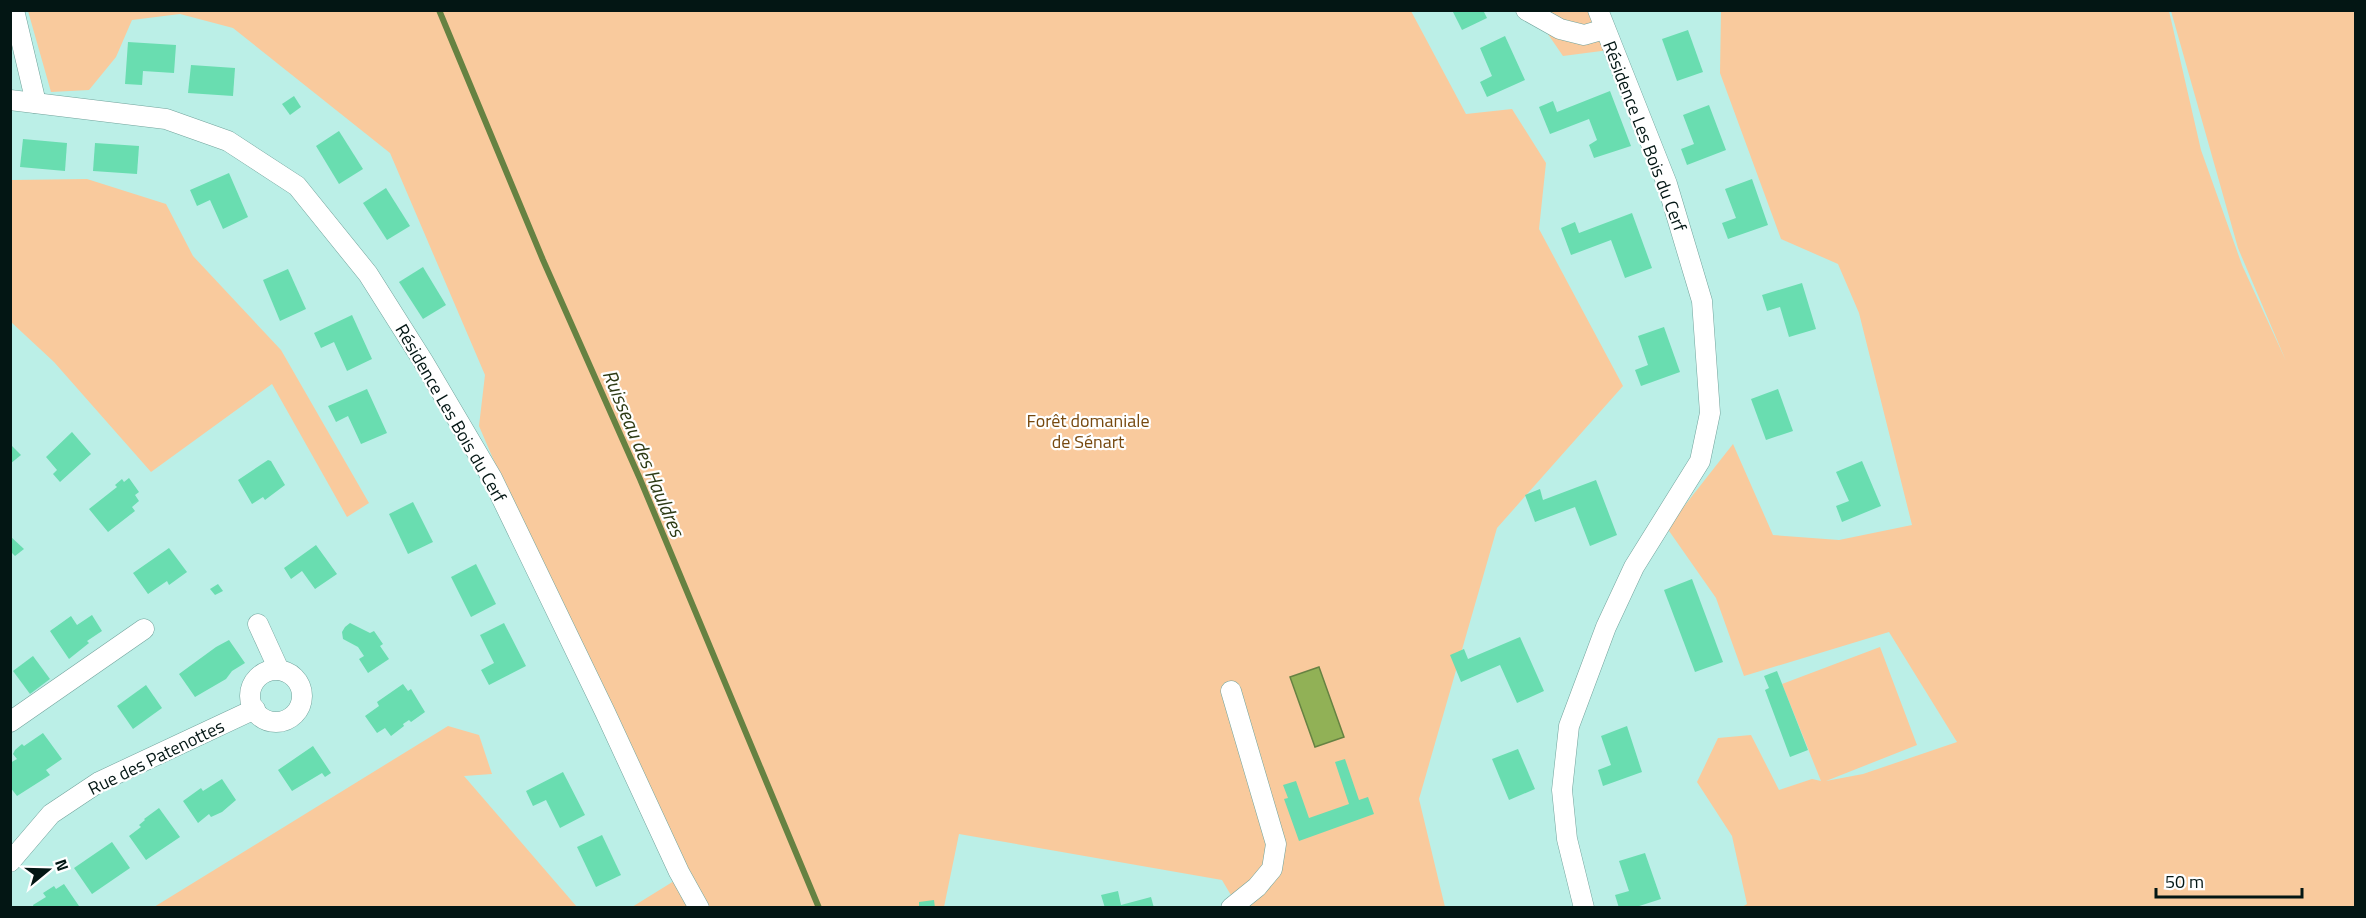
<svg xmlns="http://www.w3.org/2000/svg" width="2366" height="918" viewBox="0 0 2366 918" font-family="'Titillium Web',sans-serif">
<rect width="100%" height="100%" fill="#bbefe7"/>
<g fill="#f9ca9d">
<path d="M28,11H1411L1466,114L1512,109L1546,163L1539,229L1623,386L1497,528L1419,799L1445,907H1238L1222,880L959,834L944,907H632L674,881L479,426L485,375L390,153L233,28L180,14L132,20L116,57L89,90L51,92Z"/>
<path d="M1532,11H1588L1609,50L1563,56Z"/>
<path d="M1721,11H2169L2201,150L2242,265L2286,361L2238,248L2171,11H2355V907H1742L1747,904L1732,836L1697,782L1718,738L1751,735L1779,790L1812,779L1821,781L1782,684L1880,647L1917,745L1826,781L1863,774L1957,742L1889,632L1744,676L1716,598L1667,528L1733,444L1773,535L1839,540L1912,525L1859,313L1838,264L1781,239L1720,73Z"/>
<path d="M87,179L166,204L193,256L281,350L369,503L347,517L272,384L151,472L54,362L11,322V180Z"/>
<path d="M448,726L479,735L492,774L464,776L577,907H154Z"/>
</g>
<path fill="#91b156" stroke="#668242" stroke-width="1.5" d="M1319,667L1344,737L1315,747L1290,677Z"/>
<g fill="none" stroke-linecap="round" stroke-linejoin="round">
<path stroke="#668242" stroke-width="6" d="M439,10L543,260L640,479L819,908"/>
</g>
<g fill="#69ddb0">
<path d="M1452,10H1483L1487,18L1462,30Z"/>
<path d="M1688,30L1703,72L1677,81L1662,39Z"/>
<path d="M1505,36L1525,80L1487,97L1480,82L1492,76L1480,48Z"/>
<path d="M128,42L176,45L174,73L143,71L142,85L125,84Z"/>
<path d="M191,65L235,68L233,96L188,93Z"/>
<path d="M1610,91L1631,146L1594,158L1589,145L1597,140L1589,119L1550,134L1539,107L1553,101L1557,112Z"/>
<path d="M294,96L301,107L290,115L282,104Z"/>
<path d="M1709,105L1726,150L1687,165L1681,149L1694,144L1683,115Z"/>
<path d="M339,131L363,169L339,184L316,146Z"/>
<path d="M23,139L67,143L65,171L20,167Z"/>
<path d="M95,143L139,146L137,174L93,171Z"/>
<path d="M229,173L248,217L223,229L210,200L197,206L190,190Z"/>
<path d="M1752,179L1768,225L1728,239L1722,223L1736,218L1725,189Z"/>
<path d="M386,188L410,226L387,240L363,203Z"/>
<path d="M1632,213L1652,268L1625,278L1611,240L1571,255L1561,228L1575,222L1579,233Z"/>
<path d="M423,267L446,305L423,319L399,282Z"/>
<path d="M288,269L306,309L280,321L263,280Z"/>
<path d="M1802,283L1816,329L1789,337L1780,307L1767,311L1762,295Z"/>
<path d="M352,315L372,359L347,371L334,342L321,348L314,333Z"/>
<path d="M1664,327L1680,372L1641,386L1635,370L1648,365L1638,336Z"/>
<path d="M367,389L387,433L361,444L348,416L336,422L328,406Z"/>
<path d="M1778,389L1793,431L1766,440L1751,399Z"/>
<path d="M72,432L91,454L60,482L53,474L57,470L46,457Z"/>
<path d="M10,444L21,455L10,464Z"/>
<path d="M268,460L271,461L285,485L265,500L263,497L252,504L238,480Z"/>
<path d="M1862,461L1881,506L1842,522L1836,506L1849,501L1836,472Z"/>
<path d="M129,478L139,492L135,495L139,501L132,507L135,511L108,532L89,509L117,487L115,485L122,479L124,482Z"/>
<path d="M1596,480L1617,535L1590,546L1575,507L1535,522L1525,495L1540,489L1543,500Z"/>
<path d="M413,502L433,542L408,554L389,514Z"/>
<path d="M10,536L24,549L15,556L10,551Z"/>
<path d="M316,545L337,574L315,589L302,571L291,579L284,568Z"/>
<path d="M169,548L187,572L169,585L167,581L148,594L133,573Z"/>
<path d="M476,564L496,604L471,617L451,577Z"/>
<path d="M1692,579L1723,662L1695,672L1664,590Z"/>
<path d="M218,584L223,591L215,595L210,589Z"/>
<path d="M92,615L102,631L87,641L89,643L69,659L50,631L71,616L77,625Z"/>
<path d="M350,623L370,633L374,631L383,644L380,646L389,659L368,673L359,659L364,656L358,647L343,639L342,632L345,627Z"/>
<path d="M504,623L526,666L489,685L481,670L494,663L480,635Z"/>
<path d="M1520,637L1544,691L1517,703L1500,665L1461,682L1450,655L1464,649L1468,659Z"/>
<path d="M229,640L245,663L232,671L226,679L195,697L179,674L216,647Z"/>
<path d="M33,656L50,679L30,694L13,671Z"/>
<path d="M1777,671L1808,750L1790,757L1765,690L1769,688L1764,676Z"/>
<path d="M403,684L408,691L411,689L425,712L411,722L409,720L403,724L404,726L391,736L385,728L377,733L365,716L379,706L377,702Z"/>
<path d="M146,685L162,708L133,729L117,706Z"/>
<path d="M1627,726L1642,772L1603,786L1598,770L1611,765L1601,736Z"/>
<path d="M43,733L62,759L46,770L50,775L17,796L10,787V763L17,759L13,754L15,750L22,744L24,746Z"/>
<path d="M313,746L331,773L325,777L322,773L292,791L278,770Z"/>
<path d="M1518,749L1535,789L1509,800L1492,759Z"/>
<path d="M1345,759L1359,800L1368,797L1374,814L1299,841L1284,799L1288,798L1283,785L1296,781L1309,818L1349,804L1335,762Z"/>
<path d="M563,772L585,815L560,828L546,800L533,806L526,791Z"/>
<path d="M222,779L236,800L222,812L211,817L209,814L198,823L183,801L201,788L203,791Z"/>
<path d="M159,808L180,837L146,860L129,836L141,827L139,825L145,820L144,819Z"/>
<path d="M602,835L621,875L596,887L577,847Z"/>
<path d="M112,842L130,868L92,894L74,868Z"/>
<path d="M1645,853L1661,899L1633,908H1619L1615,895L1629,891L1619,861Z"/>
<path d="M64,884L79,906L34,908L33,905L46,897L43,893L54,886L56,889Z"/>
<path d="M1118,891L1121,905L1151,897L1154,908H1105L1101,895Z"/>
<path d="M934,900L935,908H919V902Z"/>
</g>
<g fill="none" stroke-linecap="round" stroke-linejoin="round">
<defs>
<g id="minor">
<path d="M14,10L36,103"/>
<path d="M1526,10L1560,29L1584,35L1605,29"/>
<path d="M10,100L166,119L228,141L297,186L368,274L423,361L492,478L605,712L679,872L699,908"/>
<path d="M258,624L279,670"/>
<circle cx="276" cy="696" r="26"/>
<path d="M10,722L144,629"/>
<path d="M10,862L51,814L99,782L255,709"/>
<path d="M1231,908L1257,887L1272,869L1276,844L1231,691"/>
<path d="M1584,908L1567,839L1562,790L1569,726L1606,627L1634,567L1700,461L1710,413L1702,301L1667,184L1598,10"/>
</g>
</defs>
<use href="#minor" stroke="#72a39c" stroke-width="21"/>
<use href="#minor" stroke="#fff" stroke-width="20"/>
</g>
<g text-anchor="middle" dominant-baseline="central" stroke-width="4.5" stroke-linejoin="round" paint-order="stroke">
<g font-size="18" fill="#031614" stroke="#fff">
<text transform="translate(1645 136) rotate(69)">Résidence Les Bois du Cerf</text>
<text transform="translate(451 413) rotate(60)">Résidence Les Bois du Cerf</text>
<text transform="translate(156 757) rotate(-26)">Rue des Patenottes</text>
</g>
<g font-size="18" fill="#76480e" stroke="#fff">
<text x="1088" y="420">Forêt domaniale<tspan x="1088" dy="21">de Sénart</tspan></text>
</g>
<g font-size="20" font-style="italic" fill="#2d3a14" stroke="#fff">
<text transform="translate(644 453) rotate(67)">Ruisseau des Hauldres</text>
</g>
</g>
<rect width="2366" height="918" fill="none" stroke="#031614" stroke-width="24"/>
<g transform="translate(48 870) rotate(71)" stroke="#ffffff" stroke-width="4.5" paint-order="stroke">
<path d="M0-4.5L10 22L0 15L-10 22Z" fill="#031614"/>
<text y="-9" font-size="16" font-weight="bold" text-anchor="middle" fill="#031614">N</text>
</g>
<path d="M2156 888v9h146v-9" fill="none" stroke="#031614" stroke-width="3"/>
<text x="2165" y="888" font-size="18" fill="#031614" stroke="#ffffff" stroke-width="4.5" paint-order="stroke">50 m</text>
</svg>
